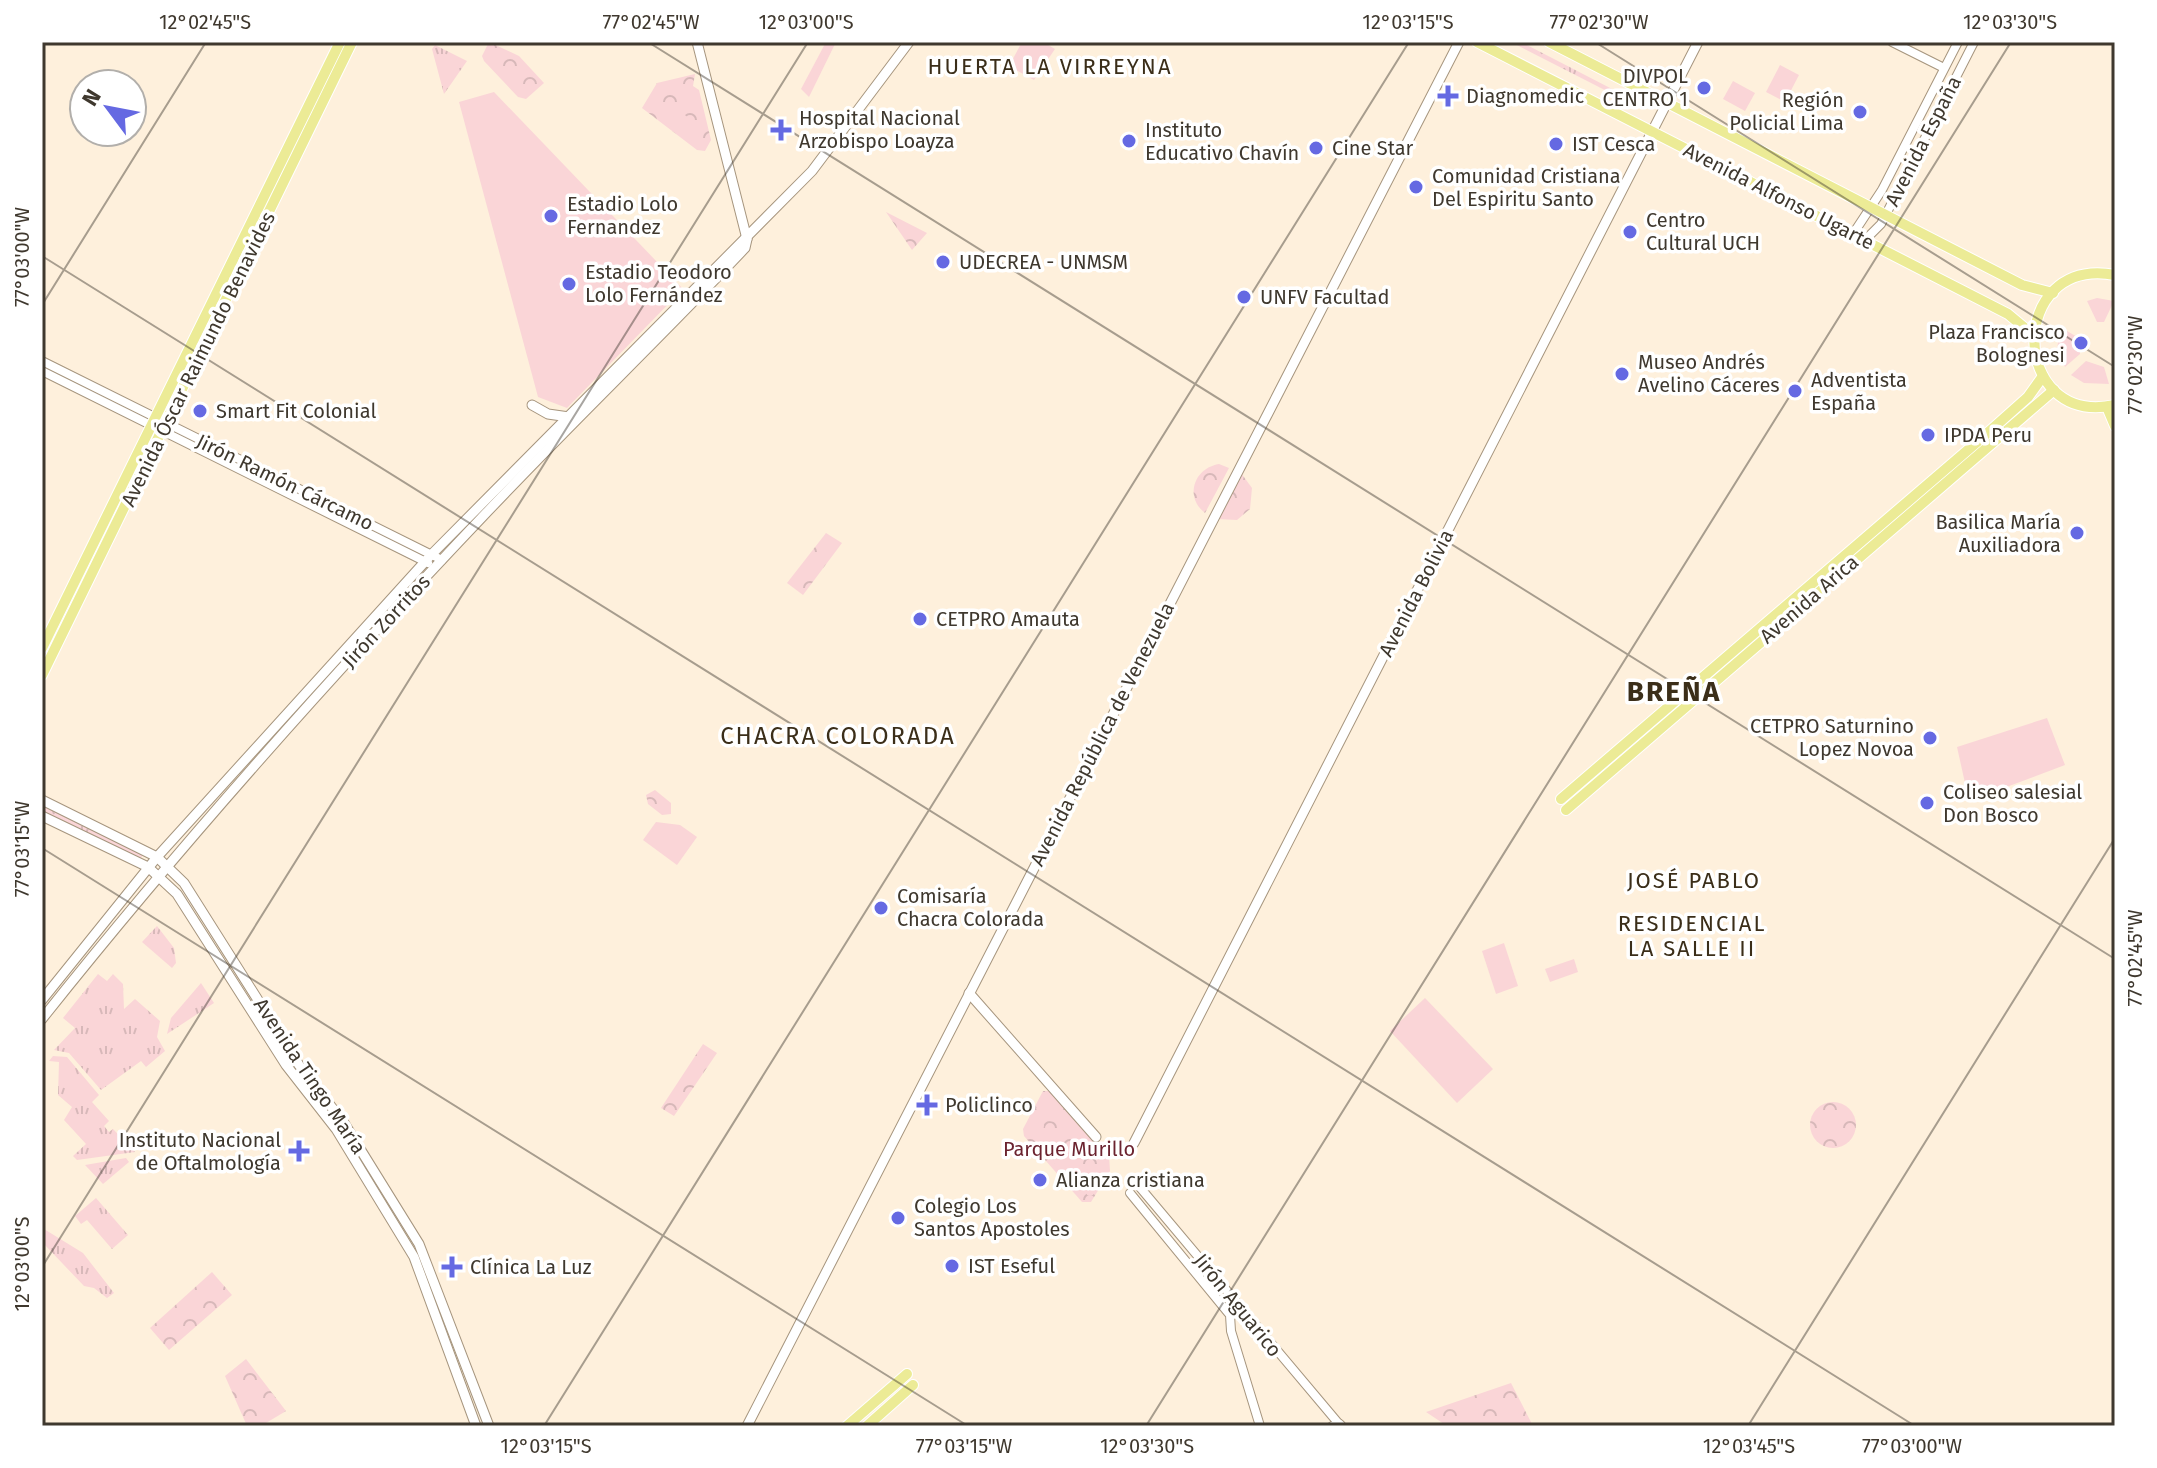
<svg xmlns="http://www.w3.org/2000/svg" width="2157" height="1468" viewBox="0 0 2157 1468" font-family="'Fira Sans',sans-serif">
<defs>
<pattern id="grass-tufts" width="24" height="20" patternUnits="userSpaceOnUse" patternTransform="scale(2)"><rect width="24" height="20" fill="#fad5d7"/><path d="M3 7l-1-3M5 7V3M7 7l1-3M15 17l-1-3M17 17v-4M19 17l1-3" fill="none" stroke="#d7b8b9"/></pattern>
<pattern id="forest-crowns" width="20" height="18" patternUnits="userSpaceOnUse" patternTransform="scale(2)"><rect width="20" height="18" fill="#fad5d7"/><path d="M2 6a3 3 0 1 1 6 0M12 15a3 3 0 1 1 6 0" fill="none" stroke="#d7b8b9"/></pattern>
</defs>
<rect width="100%" height="100%" fill="#fef0dc"/>
<g fill="url(#grass-tufts)">
<path d="M1511,42H1521L1643,105L1640,108Z"/>
<path d="M435,45L467,61L444,94L432,49Z"/>
<path d="M42,806L143,855L140,859L42,811Z"/>
<path d="M157,926L174,948L176,963L172,968L142,942Z"/>
<path d="M98,974L107,981L113,974L123,984L124,1009L135,999L160,1021L157,1037L165,1051L146,1067L141,1061L101,1090L69,1053L54,1050L75,1028L63,1018Z"/>
<path d="M201,983L214,1003L167,1034L171,1018Z"/>
<path d="M53,1056L67,1057L99,1095L92,1102L109,1121L104,1126L109,1132L113,1129L135,1152L77,1160L73,1156L86,1144L64,1120L72,1107L58,1095L59,1062L49,1061Z"/>
<path d="M126,1158L129,1162L103,1184L85,1165Z"/>
<path d="M96,1198L128,1235L112,1249L87,1220L81,1224L75,1216Z"/>
<path d="M44,1229L83,1253L114,1293L107,1298L94,1288L84,1286L42,1242Z"/>
</g>
<g fill="url(#forest-crowns)">
<path d="M489,42L519,56L544,83L526,99L518,97L484,61L482,56Z"/>
<path d="M695,74L693,86L699,90L711,140L705,151L697,150L642,108L657,83Z"/>
<path d="M886,212L927,233L912,250Z"/>
<path d="M1219,464L1229,468L1205,513C1184,497 1194,468 1219,464Z"/>
<path d="M1241,473L1252,488L1250,509L1237,520L1217,519Z"/>
<path d="M826,533L842,543L803,595L787,583Z"/>
<path d="M655,790L671,803V814L662,815L648,804L646,795Z"/>
<path d="M703,1044L717,1053L674,1116L661,1108Z"/>
<path d="M1043,1091H1051L1109,1155L1110,1171L1091,1202H1082L1024,1136L1023,1129Z"/>
<circle cx="1833" cy="1125" r="23"/>
<path d="M212,1272L232,1295L169,1350L150,1328Z"/>
<path d="M246,1359L286,1411L261,1426H247L225,1376Z"/>
<path d="M1511,1383L1533,1426H1447L1426,1412Z"/>
</g>
<g fill="#fad5d7">
<path d="M826,42H836L809,97L801,89Z"/>
<path d="M1022,42H1043L1055,49L1034,80L1009,66Z"/>
<path d="M1780,65L1799,75L1785,102L1766,92Z"/>
<path d="M1733,81L1755,93L1745,111L1723,99Z"/>
<path d="M494,92L683,289L567,408L538,397L459,102Z"/>
<path d="M678,110L704,129L694,143L668,124Z"/>
<path d="M2097,298L2114,301L2104,322H2097L2087,301Z"/>
<path d="M2060,327L2079,338L2080,354L2065,367L2057,350Z"/>
<path d="M2086,361L2104,367L2109,384L2084,383L2071,375Z"/>
<path d="M2047,718L2065,765L1969,801L1957,747Z"/>
<path d="M656,822L680,825L697,837L677,865L643,840Z"/>
<path d="M1504,943L1518,986L1496,994L1482,951Z"/>
<path d="M1574,959L1578,972L1550,982L1545,969Z"/>
<path d="M1425,998L1493,1069L1457,1103L1390,1031Z"/>
<path d="M1047,1093H1048L1082,1131L1071,1138L1058,1122L1048,1121L1036,1109Z"/>
<path d="M1034,1113L1044,1125L1043,1133L1058,1152L1050,1158L1025,1129Z"/>
<path d="M1060,1155L1080,1173L1084,1197L1052,1161Z"/>
<path d="M1105,1164L1107,1168L1093,1195H1087L1083,1174L1088,1168Z"/>
</g>
<g fill="none" stroke-linecap="round" stroke-linejoin="round">
<defs>
<g id="tertiary">
<path d="M1892,42L1944,68"/>
<path d="M1853,234L1882,190L1958,42"/>
<path d="M1869,236L1881,224L1974,42"/>
<path d="M42,361L442,560"/>
<path d="M42,371L428,563"/>
<path d="M1138,1185L1339,1424L1332,1426"/>
<path d="M1130,1193L1230,1315L1231,1331L1260,1426"/>
</g>
<g id="secondary">
<path d="M697,42L747,239"/>
<path d="M532,405L548,414L569,417"/>
<path d="M42,800L157,857L184,883L299,1065L344,1123L419,1244L489,1426"/>
<path d="M42,816L148,867L177,894L286,1065L336,1129L414,1257L476,1426"/>
<path d="M969,993L1096,1137"/>
<path d="M42,1000L157,857L431,555L812,171L909,42"/>
<path d="M42,1019C182,843 333,674 488,511C572,422 661,337 745,248L747,239"/>
<path d="M1134,1143L1698,42"/>
<path d="M1339,1424L1341,1426"/>
<path d="M747,1426L1459,42"/>
</g>
<g id="primary">
<path d="M1477,42L2008,314L2033,335"/>
<path d="M1549,42L2022,285L2053,293"/>
<path d="M2115,275C2006,255 2009,428 2115,405"/>
<path d="M2107,407L2115,426"/>
<path d="M42,648L340,42"/>
<path d="M42,675L352,42"/>
<path d="M1561,799L1983,437L2028,397L2043,376"/>
<path d="M1566,810L2054,390"/>
<path d="M847,1426L907,1374"/>
<path d="M867,1426L913,1385"/>
</g>
</defs>
<use href="#tertiary" stroke="#a6957e" stroke-width="10"/>
<use href="#secondary" stroke="#a6957e" stroke-width="11"/>
<use href="#primary" stroke="#fff" stroke-width="12"/>
<use href="#tertiary" stroke="#fff" stroke-width="8"/>
<use href="#secondary" stroke="#fff" stroke-width="9"/>
<use href="#primary" stroke="#eceb96" stroke-width="10"/>
</g>
<path fill="none" stroke="#3f382e" stroke-width="2" stroke-opacity="0.45" d="M648,42L2115,959M1595,42L2115,367M42,256L1915,1426M42,305L206,42M42,848L968,1426M42,1267L808,42M544,1426L1409,42M1146,1426L2011,42M1748,1426L2115,838"/>
<g fill="#6569e2" stroke="#fff" stroke-width="3">
<circle cx="1704" cy="88" r="8"/>
<path d="M1444 84h8v8h8v8h-8v8h-8v-8h-8v-8h8z"/>
<circle cx="1860" cy="112" r="8"/>
<path d="M777 118h8v8h8v8h-8v8h-8v-8h-8v-8h8z"/>
<circle cx="1129" cy="141" r="8"/>
<circle cx="1556" cy="144" r="8"/>
<circle cx="1316" cy="148" r="8"/>
<circle cx="1416" cy="187" r="8"/>
<circle cx="551" cy="216" r="8"/>
<circle cx="1630" cy="232" r="8"/>
<circle cx="943" cy="262" r="8"/>
<circle cx="569" cy="284" r="8"/>
<circle cx="1244" cy="297" r="8"/>
<circle cx="2081" cy="343" r="8"/>
<circle cx="1622" cy="374" r="8"/>
<circle cx="1795" cy="391" r="8"/>
<circle cx="200" cy="411" r="8"/>
<circle cx="1928" cy="435" r="8"/>
<circle cx="2077" cy="533" r="8"/>
<circle cx="920" cy="619" r="8"/>
<circle cx="1930" cy="738" r="8"/>
<circle cx="1927" cy="803" r="8"/>
<circle cx="881" cy="908" r="8"/>
<path d="M923 1093h8v8h8v8h-8v8h-8v-8h-8v-8h8z"/>
<path d="M295 1139h8v8h8v8h-8v8h-8v-8h-8v-8h8z"/>
<circle cx="1040" cy="1180" r="8"/>
<circle cx="898" cy="1218" r="8"/>
<circle cx="952" cy="1266" r="8"/>
<path d="M448 1255h8v8h8v8h-8v8h-8v-8h-8v-8h8z"/>
</g>
<g text-anchor="middle" dominant-baseline="central" stroke-width="7" stroke-linejoin="round" paint-order="stroke">
<g font-size="20" fill="#3f382e" stroke="#fff" text-anchor="start">
<text x="1688" y="76" text-anchor="end">DIVPOL<tspan x="1688" dy="23">CENTRO 1</tspan></text>
<text x="1466" y="96">Diagnomedic</text>
<text x="1844" y="100" text-anchor="end">Región<tspan x="1844" dy="23">Policial Lima</tspan></text>
<text x="799" y="118">Hospital Nacional<tspan x="799" dy="23">Arzobispo Loayza</tspan></text>
<text x="1145" y="130">Instituto<tspan x="1145" dy="23">Educativo Chavín</tspan></text>
<text x="1572" y="144">IST Cesca</text>
<text x="1332" y="148">Cine Star</text>
<text x="1432" y="176">Comunidad Cristiana<tspan x="1432" dy="23">Del Espiritu Santo</tspan></text>
<text x="567" y="204">Estadio Lolo<tspan x="567" dy="23">Fernandez</tspan></text>
<text x="1646" y="220">Centro<tspan x="1646" dy="23">Cultural UCH</tspan></text>
<text x="959" y="262">UDECREA - UNMSM</text>
<text x="585" y="272">Estadio Teodoro<tspan x="585" dy="23">Lolo Fernández</tspan></text>
<text x="1260" y="297">UNFV Facultad</text>
<text x="2065" y="332" text-anchor="end">Plaza Francisco<tspan x="2065" dy="23">Bolognesi</tspan></text>
<text x="1638" y="362">Museo Andrés<tspan x="1638" dy="23">Avelino Cáceres</tspan></text>
<text x="1811" y="380">Adventista<tspan x="1811" dy="23">España</tspan></text>
<text x="216" y="411">Smart Fit Colonial</text>
<text x="1944" y="435">IPDA Peru</text>
<text x="2061" y="522" text-anchor="end">Basilica María<tspan x="2061" dy="23">Auxiliadora</tspan></text>
<text x="936" y="619">CETPRO Amauta</text>
<text x="1914" y="726" text-anchor="end">CETPRO Saturnino<tspan x="1914" dy="23">Lopez Novoa</tspan></text>
<text x="1943" y="792">Coliseo salesial<tspan x="1943" dy="23">Don Bosco</tspan></text>
<text x="897" y="896">Comisaría<tspan x="897" dy="23">Chacra Colorada</tspan></text>
<text x="945" y="1105">Policlinco</text>
<text x="281" y="1140" text-anchor="end">Instituto Nacional<tspan x="281" dy="23">de Oftalmología</tspan></text>
<text x="1056" y="1180">Alianza cristiana</text>
<text x="914" y="1206">Colegio Los<tspan x="914" dy="23">Santos Apostoles</tspan></text>
<text x="968" y="1266">IST Eseful</text>
<text x="470" y="1267">Clínica La Luz</text>
</g>
<g font-size="20" fill="#3f382e" stroke="#fff">
<text transform="translate(1923 141) rotate(-63)">Avenida España</text>
<text transform="translate(1779 196) rotate(27)">Avenida Alfonso Ugarte</text>
<text transform="translate(198 359) rotate(-64)">Avenida Óscar Raimundo Benavides</text>
<text transform="translate(285 482) rotate(26)">Jirón Ramón Cárcamo</text>
<text transform="translate(1416 593) rotate(-63)">Avenida Bolivia</text>
<text transform="translate(1809 599) rotate(-41)">Avenida Arica</text>
<text transform="translate(386 621) rotate(-47)">Jirón Zorritos</text>
<text transform="translate(1102 734) rotate(-63)">Avenida República de Venezuela</text>
<text transform="translate(310 1076) rotate(56)">Avenida Tingo María</text>
<text transform="translate(1238 1305) rotate(51)">Jirón Aguarico</text>
</g>
<g font-size="20" fill="#6b232f" stroke="#fff">
<text x="1069" y="1149">Parque Murillo</text>
</g>
<g font-size="22" letter-spacing="2" fill="#3b2e19" stroke="#fff">
<text x="1050" y="66">HUERTA LA VIRREYNA</text>
<text x="1694" y="880">JOSÉ PABLO</text>
<text x="1692" y="923">RESIDENCIAL<tspan x="1692" dy="25">LA SALLE II</tspan></text>
</g>
<g font-size="24" letter-spacing="2" fill="#3b2e19" stroke="#fff">
<text x="838" y="736">CHACRA COLORADA</text>
</g>
<g font-size="28" font-weight="bold" letter-spacing="2" fill="#3b2e19" stroke="#fff">
<text x="1674" y="691">BREÑA</text>
</g>
</g>
<rect width="2157" height="1468" fill="none" stroke="#ffffff" stroke-width="88"/>
<g transform="translate(108 108) rotate(302)"><circle r="38" fill="#ffffff" stroke="#b2afab" stroke-width="2"/>
<path d="M0-6L14 30L0 20L-14 30Z" fill="#6569e2"/>
<text y="-12" font-size="22" font-weight="bold" text-anchor="middle" fill="#3f382e">N</text>
</g>
<rect x="44" y="44" width="2069" height="1380" fill="none" stroke="#3f382e" stroke-width="3"/>
<g font-size="20" text-anchor="middle" fill="#3f382e">
<text x="205" y="29">12°02'45"S</text>
<text x="651" y="29">77°02'45"W</text>
<text x="806" y="29">12°03'00"S</text>
<text x="1408" y="29">12°03'15"S</text>
<text x="1599" y="29">77°02'30"W</text>
<text x="2010" y="29">12°03'30"S</text>
<text transform="translate(22 257) rotate(-90)" y="7">77°03'00"W</text>
<text transform="translate(2135 365) rotate(-90)" y="7">77°02'30"W</text>
<text transform="translate(22 849) rotate(-90)" y="7">77°03'15"W</text>
<text transform="translate(2135 958) rotate(-90)" y="7">77°02'45"W</text>
<text transform="translate(22 1264) rotate(-90)" y="7">12°03'00"S</text>
<text x="546" y="1453">12°03'15"S</text>
<text x="964" y="1453">77°03'15"W</text>
<text x="1147" y="1453">12°03'30"S</text>
<text x="1749" y="1453">12°03'45"S</text>
<text x="1912" y="1453">77°03'00"W</text>
</g>
</svg>
